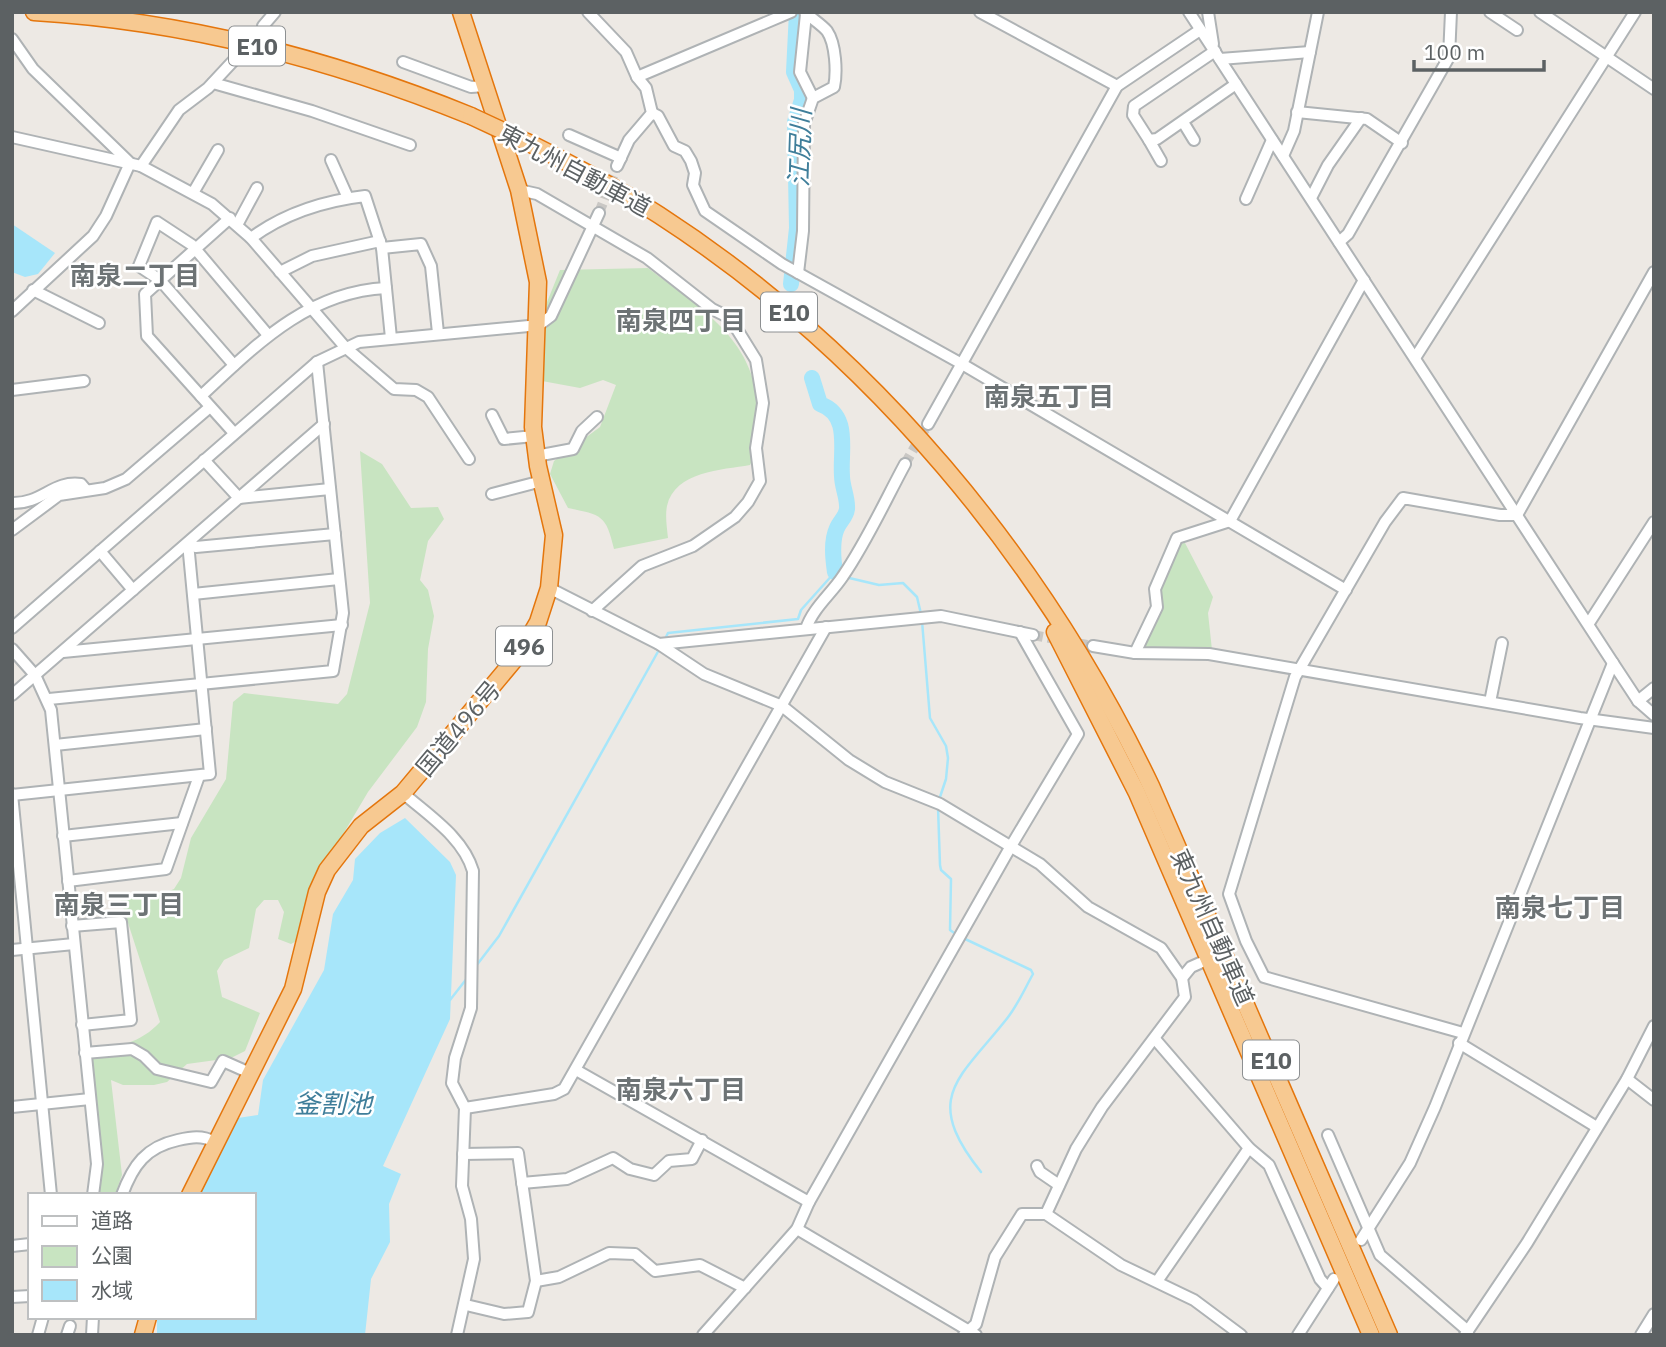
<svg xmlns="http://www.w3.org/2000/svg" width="1666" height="1347" viewBox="0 0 1666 1347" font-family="'IBM Plex Sans','Noto Sans JP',sans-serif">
<rect width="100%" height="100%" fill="#ede9e4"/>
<g fill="#c8e4c1">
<path d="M648,268C705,312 761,342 758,423C757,439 758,451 750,465C722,470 675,471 667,506C665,516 667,528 668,538L614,549C606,515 602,515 568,508L550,474L554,461L600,427L616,385L603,380L580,388L542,381L545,307L560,270Z"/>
<path d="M360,451L382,464L411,508L438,507L444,519L428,541L420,580L428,590L434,616L428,649L426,702L417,727L368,792L320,873L302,938L291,944L278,939L284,912L278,900H264L256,909L249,948L224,960L217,971L222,997L260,1013L245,1051L231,1058L187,1064L167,1082L154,1085H123L111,1080L122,1175L115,1195H97L90,1052C117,1047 141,1043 160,1022L120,898L160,895L174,889L181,878L191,838L226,779L233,702L244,693L338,704L347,694L370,603Z"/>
<path d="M1185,543L1213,597L1208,613L1212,650H1142L1160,590L1178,544Z"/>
</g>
<g fill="#a7e6fa">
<path d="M12,224L55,253L38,274L25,277L12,272Z"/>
<path d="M405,818L450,862L456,875L450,1019L383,1166L401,1174L389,1204L390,1242L371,1279L365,1335H157V1317H254V1195H198L238,1118L258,1115L263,1080L324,970L333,914L353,880L355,859L380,833Z"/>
</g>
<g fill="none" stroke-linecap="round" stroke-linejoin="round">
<g stroke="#a7e6fa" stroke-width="2.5">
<path d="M845,577L879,585L903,583L917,597L921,614"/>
<path d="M922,621L930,718L946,746L948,758L946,779L939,800"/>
<path d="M665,639L668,633L798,619L801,610L835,572L839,574"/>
<path d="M938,807L940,865L941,870L951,879L950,930L957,935"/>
<path d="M963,938L1031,970L1033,974C1024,990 1017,1007 1005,1021C958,1080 922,1098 981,1172"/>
<path d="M476,966L499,936L660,648"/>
<path d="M450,1000L468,977"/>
</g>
<g stroke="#a7e6fa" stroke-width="16">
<path d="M791,284L797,228L795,122L802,100V90L794,72L797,12"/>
<path d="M812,378L820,404C851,415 840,450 842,476C842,487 848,498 847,509C846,517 840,521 837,528C831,541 833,558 835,572"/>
</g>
<g stroke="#c9c7c4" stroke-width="10" stroke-dasharray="10 5" stroke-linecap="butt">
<path d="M235,59L263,26"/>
<path d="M599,213L617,166"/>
<path d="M905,464L928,424"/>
<path d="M1033,635L1093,646"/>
</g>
<defs>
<g id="minor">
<path d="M588,12L626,52L637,77"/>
<path d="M980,12L1117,86"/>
<path d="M1189,12L1613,663L1638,701L1654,715"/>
<path d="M1208,12L1213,44"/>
<path d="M1490,12L1517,30"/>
<path d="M1540,12L1654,89"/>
<path d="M806,14L800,72L813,98"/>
<path d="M263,26L275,12"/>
<path d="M12,39L33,69L128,161"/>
<path d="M1215,51L1134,106L1133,115L1149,140L1157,139L1236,84"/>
<path d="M1220,59L1310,52"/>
<path d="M403,62L471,87L485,86"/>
<path d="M213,83L312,111L410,145"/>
<path d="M1297,112L1367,119L1402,143"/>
<path d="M652,113L658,116L674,146L685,151L691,161L695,173L693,185L705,211L782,264L962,364L1346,590"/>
<path d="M1183,122L1194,140"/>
<path d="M569,135L621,158"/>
<path d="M12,137L141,166L212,204L251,238L345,347L394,389L416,390L428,397L469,459"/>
<path d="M1149,140L1161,161"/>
<path d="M1283,156L1294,131L1318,12"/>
<path d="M331,160L348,198"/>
<path d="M141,166L179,110L208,88L235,59"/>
<path d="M617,166L629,140L652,113L646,88L637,77L791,12"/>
<path d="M519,190L537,194L647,258L712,309L730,318L756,360L763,403L756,448L760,481L748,502L735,517L693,546L642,566L592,611"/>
<path d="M193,193L218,150"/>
<path d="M1311,198L1328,165L1361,118"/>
<path d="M1246,199L1272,140"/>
<path d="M230,218L145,294L147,336L234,433"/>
<path d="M237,225L257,188"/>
<path d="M251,238C285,213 322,201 365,196L382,248L391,338"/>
<path d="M1339,242L1348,234L1449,57L1451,12"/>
<path d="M382,248L421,244L431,266L438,333"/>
<path d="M280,272L312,256L380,241"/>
<path d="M798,273L803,231L804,124L813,98L834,87C837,73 836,44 827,31C821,24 812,19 805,12"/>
<path d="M33,290L99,323"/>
<path d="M12,311L93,236L106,216L130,163"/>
<path d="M1415,358L1635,12"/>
<path d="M234,365L160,280L139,266L157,222L192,245L268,335"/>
<path d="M12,390L84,381"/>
<path d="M201,396C256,345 307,292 386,288"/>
<path d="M492,415L504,439L534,436"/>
<path d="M928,424L1117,86L1200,30"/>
<path d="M536,456L573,449L582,431L597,417"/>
<path d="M204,460L239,498"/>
<path d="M492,494L542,481"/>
<path d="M239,498L330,489"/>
<path d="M12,503C42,504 53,480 81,484L86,490"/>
<path d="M1517,515L1654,272"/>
<path d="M12,530L59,495L105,488L126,479L210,407"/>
<path d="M188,543L196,547L335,534"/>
<path d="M100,551L133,590"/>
<path d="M549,588L659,644L704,674L782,706L849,760L885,782L940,804L1040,864L1088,907L1161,948L1182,978L1185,997L1102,1107L1076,1149L1046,1214"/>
<path d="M193,594L339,579"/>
<path d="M1589,623L1654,522"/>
<path d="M12,628L317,362L359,342L539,325L551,316L599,213"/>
<path d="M806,629C812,609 832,593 843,576C867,541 885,501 905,464"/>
<path d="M659,644L941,616L1033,635"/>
<path d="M1093,646L1135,653L1209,654L1580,718L1654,728"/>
<path d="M12,649L35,675L51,710L97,1164L93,1195"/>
<path d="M63,652L342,625"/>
<path d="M1135,653L1157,607L1155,589L1177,538L1230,521L1364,280"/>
<path d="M12,695L324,424"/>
<path d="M49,699L333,671L343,613L317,362"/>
<path d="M1638,701L1654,688"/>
<path d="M1490,702L1502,643"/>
<path d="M55,745L206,729"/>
<path d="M403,793C429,816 463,837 473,871L471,1008L455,1058L452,1083L465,1108L462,1186L471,1219L474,1259L457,1335"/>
<path d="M12,794L51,1195"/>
<path d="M12,795L210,774L188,543"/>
<path d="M63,836L182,823"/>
<path d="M68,881L166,869L199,776"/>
<path d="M72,926L121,922L131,1020L82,1025"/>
<path d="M12,950L74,944"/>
<path d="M1182,978L1191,967L1200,963"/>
<path d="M1463,1033L1264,977L1246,941L1229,894L1295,677L1385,522L1403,498L1500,515H1517"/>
<path d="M1155,1039L1249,1148L1269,1165L1320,1279L1328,1288"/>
<path d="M1459,1043L1595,1126"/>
<path d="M85,1053L132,1049L144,1056L157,1069L211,1082L223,1061L250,1073"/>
<path d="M576,1070L809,1202"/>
<path d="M1627,1079L1654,1100"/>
<path d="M12,1107L90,1099"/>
<path d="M465,1108L554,1094L564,1089L826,627"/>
<path d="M1328,1135L1380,1255L1468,1331"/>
<path d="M463,1154L518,1153L536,1281L528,1312L504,1314L466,1305"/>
<path d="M1037,1166L1040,1172L1059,1185"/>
<path d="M522,1183L567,1179L613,1158L630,1169L654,1175L669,1161L692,1159L702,1140"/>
<path d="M122,1195C133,1165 146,1147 178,1140C191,1137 202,1135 215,1142"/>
<path d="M797,1229L976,1335"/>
<path d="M1361,1240L1410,1163L1435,1107L1613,663"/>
<path d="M12,1246L30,1244"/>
<path d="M1158,1280L1249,1148"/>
<path d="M536,1281L559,1277L609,1253L635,1254L655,1271L700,1265L745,1288"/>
<path d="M12,1297L30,1296"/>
<path d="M38,1335L43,1317"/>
<path d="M67,1335L70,1326"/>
<path d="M92,1335L93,1317"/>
<path d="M703,1335L797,1229L809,1202L1011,846L1078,734L1020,632"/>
<path d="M964,1335L976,1324L995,1257L1022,1214H1046L1121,1265L1194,1300L1241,1335"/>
<path d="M1298,1335L1334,1279"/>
<path d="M1465,1335L1527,1243L1627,1079L1654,1026"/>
<path d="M1641,1335L1654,1314"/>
</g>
<g id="highway">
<path d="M34,12C185,21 331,59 471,116"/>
<path d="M529,143C573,165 617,188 659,215C872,353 1042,558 1151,786L1389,1335"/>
<path d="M1055,632L1137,793L1371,1335"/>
<path d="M190,1195L293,989L317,892L327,870L361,826L403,793L520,653L538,622L549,588L554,535L538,466L533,427L538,282L519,190L461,12"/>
<path d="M143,1335L148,1317"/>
</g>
</defs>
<use href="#minor" stroke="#afb3b5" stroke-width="14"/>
<use href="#highway" stroke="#e4760d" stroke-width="19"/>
<use href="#minor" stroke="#fff" stroke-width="10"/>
<use href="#highway" stroke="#f7c991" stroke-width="16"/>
<defs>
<path id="highway-bridge" d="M471,116L529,143"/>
</defs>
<use href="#highway-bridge" stroke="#e4760d" stroke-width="19" stroke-linecap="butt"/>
<use href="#highway-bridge" stroke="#f7c991" stroke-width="16"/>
</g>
<g text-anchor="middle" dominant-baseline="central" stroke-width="5" stroke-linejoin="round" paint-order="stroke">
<g fill="#fff" stroke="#8d9092" stroke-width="2">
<rect x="229" y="26.5" width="56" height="39" rx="5"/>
<rect x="761" y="292.5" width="56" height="39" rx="5"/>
<rect x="496" y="626.5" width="56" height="39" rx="5"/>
<rect x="1243" y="1040.5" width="56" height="39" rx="5"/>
</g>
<g font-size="23" font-weight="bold" fill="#5c6163">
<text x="257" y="46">E10</text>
<text x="789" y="312">E10</text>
<text x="524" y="646">496</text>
<text x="1271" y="1060">E10</text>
</g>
<g font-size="24" fill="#5c6163" stroke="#fff">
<text transform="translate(575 170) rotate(28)">東九州自動車道</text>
<text transform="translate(458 728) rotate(-50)">国道496号</text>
<text transform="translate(1213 927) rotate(66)">東九州自動車道</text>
</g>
<g font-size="26" font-style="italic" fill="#3f7e9a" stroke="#fff">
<text transform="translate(799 148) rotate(-88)">江尻川</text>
<text x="333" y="1103">釜割池</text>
</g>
<g font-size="26" font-weight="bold" fill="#6d7375" stroke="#fff">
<text x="135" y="275">南泉二丁目</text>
<text x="681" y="320">南泉四丁目</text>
<text x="1049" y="396">南泉五丁目</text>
<text x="119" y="904">南泉三丁目</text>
<text x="1560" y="907">南泉七丁目</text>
<text x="681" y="1089">南泉六丁目</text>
</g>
</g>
<rect width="1666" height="1347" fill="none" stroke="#5c6163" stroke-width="28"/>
<rect x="28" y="1193" width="228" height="126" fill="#ffffff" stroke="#bec0c1" stroke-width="2"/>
<rect x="42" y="1216" width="35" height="10" fill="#ffffff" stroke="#bec0c1" stroke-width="2"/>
<text x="91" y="1228" font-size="21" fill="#5c6163">道路</text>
<rect x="42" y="1246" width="35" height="21" fill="#c8e4c1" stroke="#bec0c1" stroke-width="2"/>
<text x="91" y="1263" font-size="21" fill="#5c6163">公園</text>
<rect x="42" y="1280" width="35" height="21" fill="#a7e6fa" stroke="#bec0c1" stroke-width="2"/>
<text x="91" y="1298" font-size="21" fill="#5c6163">水域</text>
<path d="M1414 60v10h130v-10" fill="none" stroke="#5c6163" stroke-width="3.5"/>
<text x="1424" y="60" font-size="21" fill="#5c6163" stroke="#ffffff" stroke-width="5" paint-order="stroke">100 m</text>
</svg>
